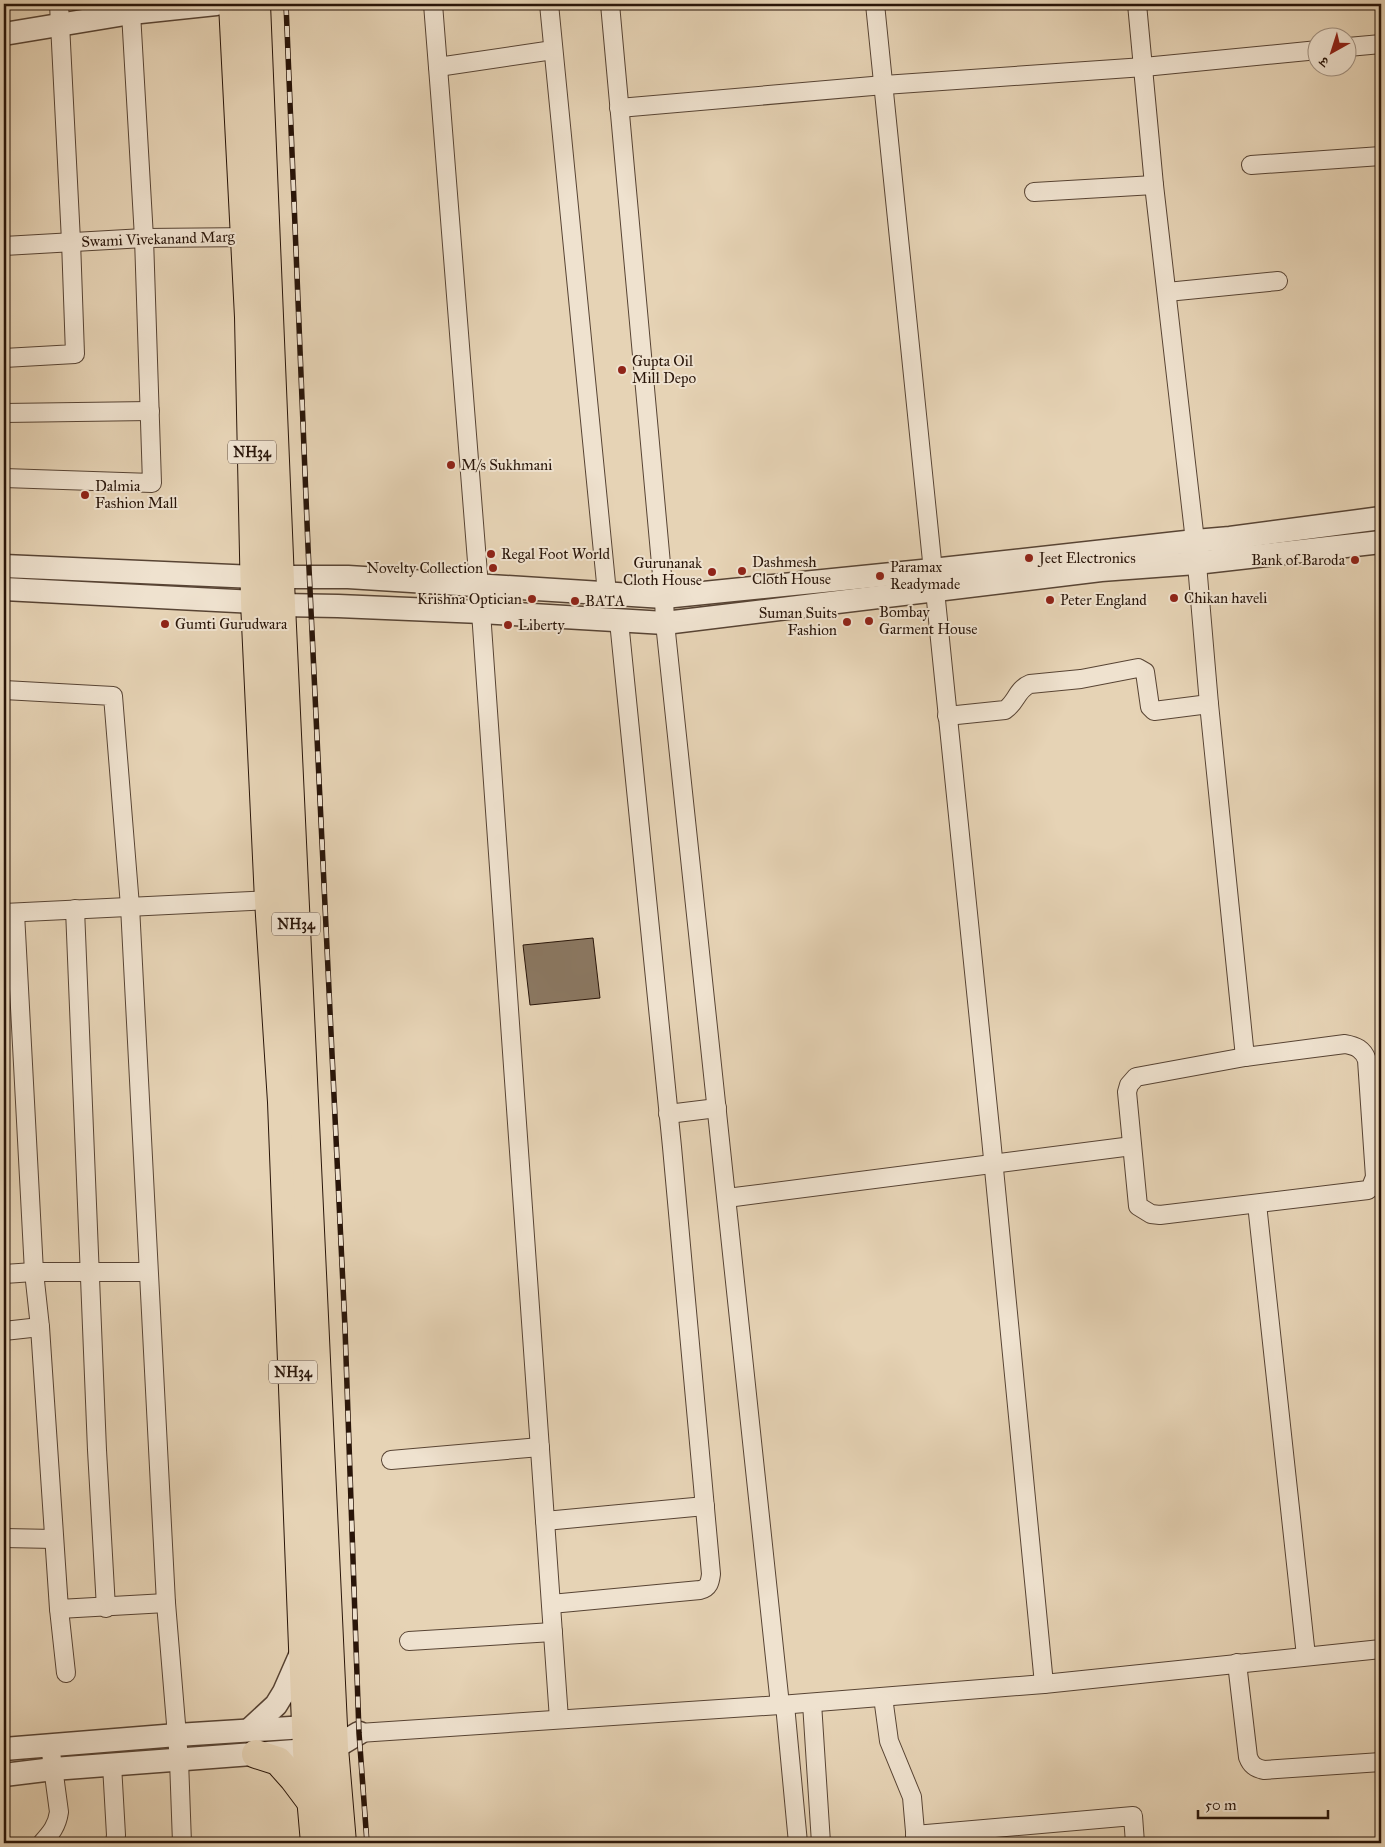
<svg xmlns="http://www.w3.org/2000/svg" width="1385" height="1847" viewBox="0 0 1385 1847" font-family="'IM FELL Great Primer','Noto Serif Devanagari',serif">
<rect width="100%" height="100%" fill="#e6d3b5"/>
<filter id="stains"><feTurbulence type="fractalNoise" baseFrequency=".004" numOctaves="4"/><feColorMatrix values="0 0 0 0 .2 0 0 0 0 .09 0 0 0 0 .02 0 0 0 .5 -.17"/></filter>
<radialGradient id="worn" r=".72"><stop offset=".6" stop-color="#630" stop-opacity="0"/><stop offset="1" stop-color="#630" stop-opacity=".3"/></radialGradient>
<path fill="#8b7862" stroke="#291509" d="M593,938L600,998L530,1005L523,945Z"/>
<g fill="none" stroke-linecap="round" stroke-linejoin="round">
<defs>
<g id="minor">
<path d="M433,4L481,612L559,1719"/>
<path d="M549,4L607,593"/>
<path d="M610,4L664,597L665,623L780,1705"/>
<path d="M875,4L991,1138L1044,1684"/>
<path d="M1137,4L1154,185L1195,541L1209,704L1245,1057"/>
<path d="M1348,47L1381,44"/>
<path d="M438,67L553,50"/>
<path d="M619,108L884,85L1144,67L1318,50"/>
<path d="M1251,165L1381,156"/>
<path d="M1034,192L1154,185"/>
<path d="M4,246L144,238L255,237"/>
<path d="M1167,292L1278,281"/>
<path d="M4,358L75,354L71,241L59,4"/>
<path d="M4,413L150,411"/>
<path d="M4,478L152,483L144,238L131,13"/>
<path d="M4,690L113,696L130,906L166,1603L179,1760L182,1843"/>
<path d="M947,716L1005,710C1016,703 1017,689 1030,684L1081,679L1138,668L1145,672L1150,707L1154,711L1209,704"/>
<path d="M75,909L97,1450L106,1608"/>
<path d="M4,913L269,900"/>
<path d="M15,913L34,1272L40,1327L59,1609L166,1603"/>
<path d="M1345,1044C1356,1046 1363,1049 1367,1060L1375,1177L1371,1187L1368,1190L1160,1215L1151,1214L1138,1206L1127,1092L1129,1085L1136,1077L1245,1057Z"/>
<path d="M668,1114L717,1108"/>
<path d="M727,1198L1132,1146"/>
<path d="M1257,1204L1306,1656"/>
<path d="M4,1274L34,1272H148"/>
<path d="M4,1331L40,1327"/>
<path d="M391,1460L540,1447"/>
<path d="M545,1521L705,1506"/>
<path d="M4,1538L54,1539"/>
<path d="M551,1604L700,1590C709,1588 710,1582 711,1574L672,1147L619,621"/>
<path d="M59,1609L66,1673"/>
<path d="M409,1641L553,1632"/>
<path d="M1237,1663L1248,1757C1251,1765 1255,1768 1264,1770L1381,1762"/>
<path d="M883,1697L889,1741L912,1797L916,1843"/>
<path d="M812,1703L821,1843"/>
<path d="M785,1705L798,1843"/>
<path d="M359,1733L780,1705L1044,1684L1381,1649"/>
<path d="M112,1765L116,1835L115,1843"/>
<path d="M915,1835L1133,1816L1135,1843"/>
<path d="M42,1843C51,1833 57,1826 59,1812L50,1745"/>
</g>
<g id="tertiary">
<path d="M4,34L131,13L216,4"/>
<path d="M4,566L255,577"/>
<path d="M281,577H348L664,597L932,570L1195,541L1230,538L1381,518"/>
<path d="M4,589L255,602"/>
<path d="M281,605L338,606L481,612L665,623L1101,570L1196,563L1381,542"/>
<path d="M249,1730L276,1705L284,1692L302,1651"/>
<path d="M4,1749L177,1735L322,1726"/>
<path d="M4,1775L53,1769L334,1748L359,1733"/>
</g>
<g id="trunk">
<path d="M233,4L249,317L255,602L269,900L282,1102L307,1751L315,1843"/>
<path d="M256,4L281,605L334,1748L342,1843"/>
<path d="M256,1754L278,1761L294,1779L312,1803"/>
</g>
</defs>
<use href="#minor" stroke="#584434" stroke-width="20"/>
<use href="#tertiary" stroke="#584434" stroke-width="25"/>
<use href="#trunk" stroke="#291509" stroke-width="30"/>
<use href="#minor" stroke="#efe2cf" stroke-width="18"/>
<use href="#tertiary" stroke="#efe2cf" stroke-width="22"/>
<use href="#trunk" stroke="#e6d3b5" stroke-width="28"/>
<defs>
<path id="rail" d="M286,4L308,547L345,1328L359,1733L367,1843"/>
</defs>
<use href="#rail" stroke="#291509" stroke-width="5.5"/>
<use href="#rail" stroke="#efe2cf" stroke-width="4" stroke-dasharray="11" stroke-linecap="butt"/>
</g>
<g fill="#8f2418" stroke="#efe2cf" stroke-width="2">
<circle cx="622" cy="370" r="5"/>
<circle cx="451" cy="465" r="5"/>
<circle cx="85" cy="495" r="5"/>
<circle cx="491" cy="554" r="5"/>
<circle cx="1029" cy="558" r="5"/>
<circle cx="1355" cy="560" r="5"/>
<circle cx="493" cy="568" r="5"/>
<circle cx="742" cy="571" r="5"/>
<circle cx="712" cy="572" r="5"/>
<circle cx="880" cy="576" r="5"/>
<circle cx="1174" cy="598" r="5"/>
<circle cx="532" cy="599" r="5"/>
<circle cx="1050" cy="600" r="5"/>
<circle cx="575" cy="601" r="5"/>
<circle cx="869" cy="621" r="5"/>
<circle cx="847" cy="622" r="5"/>
<circle cx="165" cy="624" r="5"/>
<circle cx="508" cy="625" r="5"/>
</g>
<g text-anchor="middle" dominant-baseline="central" stroke-width="4" stroke-linejoin="round" paint-order="stroke">
<g fill="#efe2cf" stroke="#645244" stroke-width="1">
<rect x="228" y="440.5" width="48" height="23" rx="4"/>
<rect x="272" y="912.5" width="48" height="23" rx="4"/>
<rect x="269" y="1360.5" width="48" height="23" rx="4"/>
</g>
<g font-size="14" font-weight="bold" fill="#291509">
<text x="252" y="452">NH34</text>
<text x="296" y="924">NH34</text>
<text x="293" y="1372">NH34</text>
</g>
<g font-size="15" fill="#291509" stroke="#efe2cf">
<text transform="translate(158 239) rotate(-2)">Swami Vivekanand Marg</text>
</g>
<g font-size="15" fill="#291509" stroke="#efe2cf" text-anchor="start">
<text x="632" y="361">Gupta Oil<tspan x="632" dy="17">Mill Depo</tspan></text>
<text x="461" y="465">M/s Sukhmani</text>
<text x="95" y="486">Dalmia<tspan x="95" dy="17">Fashion Mall</tspan></text>
<text x="501" y="554">Regal Foot World</text>
<text x="1039" y="558">Jeet Electronics</text>
<text x="1345" y="560" text-anchor="end">Bank of Baroda</text>
<text x="752" y="562">Dashmesh<tspan x="752" dy="17">Cloth House</tspan></text>
<text x="702" y="563" text-anchor="end">Gurunanak<tspan x="702" dy="17">Cloth House</tspan></text>
<text x="890" y="567">Paramax<tspan x="890" dy="17">Readymade</tspan></text>
<text x="483" y="568" text-anchor="end">Novelty Collection</text>
<text x="1184" y="598">Chikan haveli</text>
<text x="522" y="599" text-anchor="end">Krishna Optician</text>
<text x="1060" y="600">Peter England</text>
<text x="585" y="601">BATA</text>
<text x="879" y="612">Bombay<tspan x="879" dy="17">Garment House</tspan></text>
<text x="837" y="613" text-anchor="end">Suman Suits<tspan x="837" dy="17">Fashion</tspan></text>
<text x="175" y="624">Gumti Gurudwara</text>
<text x="518" y="625">Liberty</text>
</g>
</g>
<rect width="1385" height="1847" fill="none" stroke="#e6d3b5" stroke-width="20"/>
<rect x="5" y="5" width="1375" height="1837" fill="none" stroke="#291509" stroke-width="2.5"/>
<rect x="10" y="10" width="1365" height="1827" fill="none" stroke="#291509"/>
<g transform="translate(1332 52) rotate(219)"><circle r="24" fill="#efe2cf" stroke="#a09080"/>
<path d="M0-4L9 19L0 12L-9 19Z" fill="#8f2418"/>
<text y="-8" font-size="14" font-weight="bold" text-anchor="middle" fill="#291509">उ</text>
</g>
<path d="M1198 1810v8h130v-8" fill="none" stroke="#291509" stroke-width="2.5"/>
<text x="1205" y="1810" font-size="15" fill="#291509" stroke="#efe2cf" stroke-width="4" paint-order="stroke">50 m</text>
<rect width="100%" height="100%" filter="url(#stains)"/>
<rect width="100%" height="100%" fill="url(#worn)"/>
</svg>
